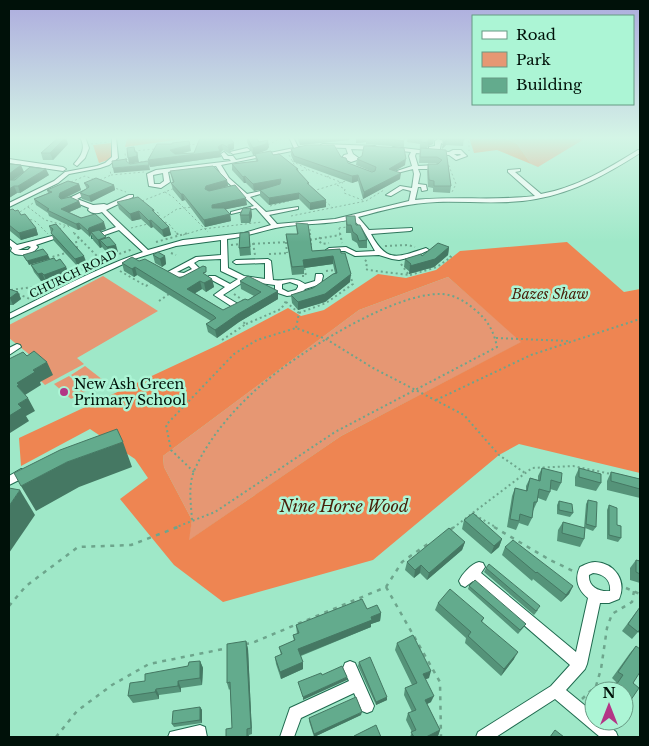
<svg xmlns="http://www.w3.org/2000/svg" width="649" height="746" viewBox="0 0 649 746" font-family="'Libre Baskerville',serif">
<rect width="100%" height="100%" fill="#9fe8c8"/>
<g fill="#e69773">
<path d="M141,137H196L125,147L127,139Z"/>
<path d="M503,137H583L581,141L538,167L531,164L517,144Z"/>
<path d="M103,276L158,311L77,358L84,364L45,385L40,380L51,372L9,338V325Z"/>
<path d="M448,277L522,342L341,436L188,541L192,520L164,467L163,456L359,310Z"/>
<path d="M85,366L103,380L88,389L71,375Z"/>
<path d="M69,376L86,391L71,399L54,384Z"/>
</g>
<g fill="#ee8552" fill-rule="evenodd">
<path d="M469,137H503L517,144L531,164L497,150L474,153Z"/>
<path d="M111,143V159L99,163L93,145Z"/>
<path d="M567,242L624,292L640,289V473L519,444L499,455L373,560L223,602L174,565L120,499L148,478L135,459L90,429L21,466L19,438L218,345L288,308L301,316L324,310L378,274L406,278L436,270L460,251ZM448,277L521,342L341,436L189,540L192,520L164,467L163,456L359,310Z"/>
</g>
<g fill="none" stroke-linecap="round" stroke-linejoin="round">
<defs>
<g id="minor">
<path d="M80,137H85L89,148L85,158L77,166L74,164C82,155 86,148 80,137Z"/>
<path d="M112,137H116L118,158L109,165L100,168L69,174L58,183L9,207V203L54,181L65,172L97,166L105,163L112,157Z"/>
<path d="M289,137H293L298,147H302V149L221,165L229,178L247,194L274,188V190L250,197L266,212L298,207V209L269,215L277,224L335,219L409,201L411,191L403,189L391,196L386,195L400,186L412,188L414,174L413,169L397,173V171L412,166L409,156L411,152L391,150L390,149L393,147L429,151V147L435,146V141L438,139L447,142L444,144L441,143L440,149L434,150L433,151L449,152L453,150H461L467,156L456,160L449,155L416,153L415,156L418,166L436,165L439,167L436,169H418L420,174L418,184L426,185L427,190L422,191L421,187H418L415,200C455,196 496,201 535,196L508,172V170L520,169V171L515,172L541,194C578,187 607,169 638,150H640V153C607,174 575,192 536,199C503,205 470,201 437,202C409,203 384,210 358,217L369,230L412,228V230L410,231L371,234C387,264 398,257 426,248L429,250L416,256L399,260L392,259L379,255L355,256L345,251H327L326,250L329,248L346,247L356,252L375,251L362,228L352,219C329,225 305,223 281,227C263,230 246,237 227,239L228,268L244,276L265,279V263L236,264L233,262L236,260L268,259L271,261L273,280C286,282 292,275 305,284L315,281L316,274H322L323,276L321,284L305,289L301,294L287,296L275,292V285L245,281L223,295L238,304L234,306H231L214,295L225,287L208,278L209,276H215L230,284L238,279L221,271V259L199,260L194,263L200,269L199,271C188,276 176,280 164,274L196,257L221,255V240L176,246L134,259L93,278L9,319V314C53,292 96,268 143,252L119,230L96,238H92V236L116,227L102,212C97,214 92,214 88,210L89,208L72,201L63,203V201L86,190L89,192L88,193L77,199L93,205L104,204L107,205L129,195H133V197L106,210L148,250L183,240L244,233L271,225L256,208L231,214V212L254,206L225,180L216,166L168,172L170,182L161,188L149,186L147,174L156,170L231,161L229,159H224L221,154L224,152L228,156H233L236,160L294,148ZM454,154H460L461,155L457,156ZM163,173L164,181L160,184H154L153,175ZM189,266L192,269L184,273L177,272ZM290,282L298,285V287L296,290L288,292L282,289V284Z"/>
<path d="M323,144L375,146L378,148L375,150L351,149L353,154L360,159L351,162L342,158L344,155L348,154L346,148L321,147V145Z"/>
<path d="M247,148L250,150L249,151L233,154L230,152Z"/>
<path d="M9,159L63,167L66,169L63,171L9,163Z"/>
<path d="M52,236L54,237V239L36,245L38,247C32,255 24,256 15,254L11,251L12,248L9,245V239L17,245ZM28,246L31,247L28,250H18Z"/>
<path d="M17,344L20,345L21,347L9,355V348Z"/>
<path d="M21,469L29,473L30,476L29,479L25,480L21,479L9,485V476Z"/>
<path d="M479,562L483,563L485,567L481,573L576,652L588,598C578,590 574,579 580,567C584,565 590,562 595,562C615,563 627,581 619,599L609,603H600L587,664L585,669L566,690L594,713V721H603L616,732L618,737H600L555,699L496,737H476L478,732L551,686L570,665L473,581L465,587L461,585L459,581C462,574 471,564 479,562ZM593,573C604,574 611,580 610,591C599,592 588,587 589,575Z"/>
<path d="M350,661L355,663L374,706L372,711L367,713L362,711L354,693L301,718L294,737H280L290,708L349,681L343,668L345,663Z"/>
<path d="M200,725L205,727L207,737H168L170,732Z"/>
</g>
</defs>
<use href="#minor" stroke="#1f6a4f" stroke-width="2"/>
<g stroke="#6da58c" stroke-width="1" stroke-dasharray="2 2.5" stroke-linecap="butt">
<path d="M466,137L469,142V151"/>
<path d="M230,139L242,137"/>
<path d="M394,139H410"/>
<path d="M91,144L109,142"/>
<path d="M188,145L198,144"/>
<path d="M268,145L279,139H285"/>
<path d="M134,151L155,149"/>
<path d="M289,155L296,168"/>
<path d="M126,160L125,153L130,152"/>
<path d="M292,161L309,170L343,183"/>
<path d="M447,161L456,184L451,194"/>
<path d="M136,162L149,161"/>
<path d="M297,171L307,170"/>
<path d="M111,175L144,172"/>
<path d="M327,177L333,174"/>
<path d="M100,180L111,175L110,170"/>
<path d="M71,182L85,176L95,180"/>
<path d="M337,185L345,189L344,193L365,201"/>
<path d="M112,187L126,192"/>
<path d="M313,191L349,180"/>
<path d="M165,192L173,197L208,232"/>
<path d="M142,201L175,188"/>
<path d="M325,201L333,208"/>
<path d="M270,206L289,201"/>
<path d="M28,207L45,220L68,226L71,229"/>
<path d="M153,210L160,214L158,217"/>
<path d="M20,212L36,201"/>
<path d="M291,216L366,201L384,190"/>
<path d="M26,218L35,221L48,234"/>
<path d="M160,220L177,209L192,207"/>
<path d="M161,220L169,224L178,235"/>
<path d="M131,228L148,224"/>
<path d="M339,228L347,227"/>
<path d="M339,228L340,235"/>
<path d="M59,229L69,225"/>
<path d="M310,229V235"/>
<path d="M73,232L76,235"/>
<path d="M183,235L203,229L262,222"/>
</g>
<g stroke="#6da58c" stroke-width="2" stroke-dasharray="2 3" stroke-linecap="butt">
<path d="M74,233L101,260"/>
<path d="M177,233L178,235"/>
<path d="M310,233L311,248"/>
<path d="M340,233L342,243"/>
<path d="M320,237L319,241L322,244L329,243"/>
<path d="M310,240L340,235"/>
<path d="M156,242L188,233"/>
<path d="M286,242L287,253"/>
<path d="M253,243L255,255"/>
<path d="M248,244L288,242"/>
<path d="M231,245L241,244"/>
<path d="M385,246L408,245L415,247"/>
<path d="M77,248L76,241L79,237"/>
<path d="M171,253L176,255"/>
<path d="M269,254L289,253"/>
<path d="M365,260L367,262L366,269L368,270L409,275L401,264"/>
<path d="M54,261L52,257L66,253"/>
<path d="M120,271L146,286L152,282"/>
<path d="M326,271L336,270"/>
<path d="M410,275L437,267L451,257L447,254"/>
<path d="M302,276H306L304,266"/>
<path d="M11,290L40,286L71,275L91,264L133,249"/>
<path d="M18,294L30,299"/>
<path d="M234,294L244,301"/>
<path d="M32,297L40,287"/>
<path d="M159,301L169,294"/>
<path d="M286,302L299,313L296,328"/>
<path d="M299,313L326,303L353,284L350,275"/>
<path d="M246,324L281,309L286,301L284,300"/>
<path d="M496,338L569,341"/>
<path d="M222,340L246,324L241,321"/>
<path d="M436,400L531,355L640,319"/>
<path d="M194,472L171,450L166,425L234,354L257,340L296,328L326,339L373,368L464,415L499,455L525,473"/>
<path d="M475,515L497,528"/>
<path d="M174,528L215,512L335,432L497,347C494,331 487,319 474,309C465,301 453,294 440,294C393,293 294,355 259,387C233,410 208,439 194,471C188,486 191,504 192,520"/>
<path d="M453,528L532,468L573,466L611,474"/>
</g>
<g stroke="#6da58c" stroke-width="2.5" stroke-dasharray="4 5.5" stroke-linecap="butt">
<path d="M494,527L550,560L573,571"/>
<path d="M450,530L454,527"/>
<path d="M386,587L440,682L441,737"/>
<path d="M626,588L640,594"/>
<path d="M9,606L26,586L78,547L131,545L178,527"/>
<path d="M245,644L252,643L386,587L402,562L429,543"/>
<path d="M582,699L596,686L601,669L607,628L612,614L632,602L634,591"/>
<path d="M56,737L77,711L112,685L149,664L228,648"/>
</g>
<use href="#minor" fill="#fff" fill-rule="evenodd"/>
</g>
<g fill="#559379">
<path d="M247,137H256L259,142L269,147L267,150L253,155L247,142Z"/>
<path d="M297,137H350L349,140L300,145Z"/>
<path d="M356,137H395V139H391L404,141V147L366,144V142L356,143Z"/>
<path d="M408,137H438L434,139L433,144L428,146L427,149L446,150L451,186L450,193L433,192V188L428,187L427,171L428,164H437L436,163H419L420,144L407,142Z"/>
<path d="M439,137H464L463,146L446,145L442,149L444,139Z"/>
<path d="M220,138L234,149L229,151L230,154L223,150L220,153L221,157L150,167L148,160L191,151L180,154L194,153Z"/>
<path d="M68,144L53,160H43L41,153Z"/>
<path d="M291,149L341,157L348,163L372,172H373L356,165L357,159L405,165L395,171L400,179L363,199L358,181L352,183L294,162L291,155Z"/>
<path d="M255,154L273,155L298,169V171L309,183V185L326,200V207L310,210L299,199L269,205L260,196V189L254,191L246,183H244L232,170V164L256,161Z"/>
<path d="M9,164L24,172L49,175L20,193H17L9,198Z"/>
<path d="M170,171L227,180L228,186L215,190L247,205L226,209L230,214L231,221L205,227L185,200L182,201L173,190L171,183H173Z"/>
<path d="M84,183L114,185L115,190L91,202L82,199L80,193L87,189Z"/>
<path d="M79,184L81,190L66,198L79,201L81,207L69,212L106,229L100,231L118,252L109,255L102,247L100,248L93,240L91,234L90,237L81,229L78,230L49,216L48,213L36,205L34,199L48,193L47,190Z"/>
<path d="M117,202L154,210V212L169,227L171,235L164,237L153,227L151,228L141,219L132,221L119,209Z"/>
<path d="M251,208L252,216L250,223H241L240,215Z"/>
<path d="M9,210L15,211L21,215L36,228L38,235L21,240L10,231H9Z"/>
<path d="M346,216L356,225L367,240V248H359L357,243L352,240L351,233H346Z"/>
<path d="M296,223L312,251L340,249L350,282L325,302L298,310L292,303L291,295L313,288L335,273L333,264L304,268V274L292,275L287,242L286,234H297Z"/>
<path d="M56,224L87,264L78,267L54,241L49,226Z"/>
<path d="M249,232L251,255L240,256L239,248Z"/>
<path d="M449,247L448,255L434,267L409,274L410,272L404,267L405,259L422,256Z"/>
<path d="M153,255L165,256L166,264L162,267L155,263Z"/>
<path d="M56,261L66,267L69,274L46,281L45,280L41,281L34,272L31,265Z"/>
<path d="M139,261L180,278L207,276L212,279L214,287L206,292L202,289L195,293L223,310L248,300L254,296L241,289L240,281L278,291V299L239,322L217,338L208,332L206,324L211,321L137,275L134,277L124,271L122,263Z"/>
<path d="M9,289L18,292L21,299L13,305H9Z"/>
<path d="M542,468L561,483L557,491L550,489V492L546,501L538,498L537,502L533,511L532,518L528,526L519,523L516,530L507,527L512,496L515,488L526,491V486L530,478L538,480V476Z"/>
<path d="M579,468L601,483L596,491L575,486V477Z"/>
<path d="M611,472L640,479V498L607,490V481Z"/>
<path d="M588,500L596,527L593,531L585,528L584,539L580,547L557,541L558,530L563,522L584,528L586,504Z"/>
<path d="M559,501L573,513L570,517L557,514V505Z"/>
<path d="M609,505L621,538L618,542L607,539V510Z"/>
<path d="M464,520L502,539L499,547L491,554L462,529Z"/>
<path d="M465,542L462,550L427,580L420,573L414,578L405,570L407,562Z"/>
<path d="M505,547L573,586L569,594L561,602L533,579L532,581L502,555Z"/>
<path d="M636,560L640,561V583L630,580V568Z"/>
<path d="M486,568L538,610L534,615L484,572Z"/>
<path d="M469,586L526,624L524,627L518,634L468,589Z"/>
<path d="M438,603L484,618L482,622L514,659L501,676L465,643L466,638L435,610Z"/>
<path d="M640,607V634L638,632L632,639L622,631Z"/>
<path d="M367,609L381,613L380,621L371,624V627L301,656L303,669L281,679L276,664L275,657L281,655L279,647L294,641L293,635L297,634L296,625Z"/>
<path d="M246,641L248,649L252,734L249,735V737H226L232,728L230,689L229,690L227,683Z"/>
<path d="M397,643L429,678L425,679L431,702L427,704L440,730L438,736L436,737H410L412,732L406,720L408,713L412,712L404,695L405,688L412,685L395,650Z"/>
<path d="M636,646L633,683L624,691H610L616,682L612,678L630,653Z"/>
<path d="M200,661L203,668L202,685L181,688V692L159,695V699L133,703L128,696L145,681L188,666Z"/>
<path d="M359,662L387,697V700L376,705L358,666Z"/>
<path d="M200,707L202,710V723L174,727L172,724Z"/>
<path d="M361,715L314,737L309,721V718Z"/>
</g>
<g fill="#457863">
<path d="M66,137L68,144L53,160L50,153Z"/>
<path d="M316,137H350L349,140L300,145V139Z"/>
<path d="M356,137H366V142L356,143Z"/>
<rect x="386" y="137" width="9" height="2"/>
<path d="M434,138L433,144L428,146V140Z"/>
<path d="M447,139L446,145L442,149L443,143Z"/>
<path d="M268,140L269,147L267,150L253,155V148Z"/>
<path d="M234,143V149L229,151L228,145Z"/>
<path d="M222,144L223,150L220,153L221,157L150,167L148,160L219,151L218,147Z"/>
<path d="M190,145L191,151L171,156L170,150Z"/>
<path d="M137,152L139,162L129,164L128,158L136,156Z"/>
<path d="M406,159L405,165L388,175L389,169Z"/>
<path d="M21,165L24,172L11,181L12,187L9,177V174Z"/>
<path d="M149,165L150,170L114,173L113,168Z"/>
<path d="M46,169L49,175L20,193L18,186Z"/>
<path d="M401,173L400,179L363,199L364,192Z"/>
<path d="M358,175V181L352,183V176Z"/>
<path d="M245,176L246,183H244L243,177Z"/>
<path d="M281,179V186L254,191L253,184Z"/>
<path d="M227,180L228,186L207,192L205,189L206,186Z"/>
<path d="M79,184L81,190L62,199L59,197L60,193Z"/>
<path d="M114,185L115,190L91,202L89,196Z"/>
<path d="M14,186L17,193L9,198V189Z"/>
<path d="M299,193V199L269,205V198Z"/>
<path d="M181,194H183L185,200L182,201Z"/>
<path d="M246,198L247,205L213,212L212,205Z"/>
<path d="M326,200V207L310,210V203Z"/>
<path d="M79,201L81,207L63,215L61,209Z"/>
<path d="M251,208L252,216L250,223L249,215Z"/>
<path d="M139,211L141,219L132,221L130,214Z"/>
<path d="M230,214L231,221L205,227L204,220Z"/>
<path d="M151,220L153,227L151,228L149,221Z"/>
<path d="M104,222L106,229L92,234L91,232V234L90,237L88,231L89,228Z"/>
<path d="M79,223L81,229L78,230L76,224Z"/>
<path d="M169,227L171,235L164,237L162,230Z"/>
<path d="M36,228L38,235L21,240L19,233Z"/>
<path d="M106,237L100,240L102,247L100,248L98,240Z"/>
<path d="M116,245L118,252L109,255L107,247Z"/>
<path d="M449,247L448,255L434,267L409,274L410,266Z"/>
<path d="M48,255L50,259L29,265L27,261Z"/>
<path d="M84,256L87,264L78,267L75,259Z"/>
<path d="M165,256L166,264L162,267L160,259Z"/>
<path d="M333,256V264L304,268L303,260Z"/>
<path d="M66,267L69,274L46,281L44,275Z"/>
<path d="M135,267L137,275L134,277L132,269Z"/>
<path d="M42,273L45,280L41,281L38,274Z"/>
<path d="M351,274L350,282L325,302L298,310V302Z"/>
<path d="M212,279L214,287L206,292L204,283Z"/>
<path d="M200,281L202,289L189,297L187,289Z"/>
<path d="M278,291V299L239,322L217,338L215,330L238,314Z"/>
<path d="M18,292L21,299L13,305L10,298Z"/>
<path d="M47,362L53,375L40,382L41,385L25,395L17,386V383L33,370Z"/>
<path d="M28,398L35,411L26,416L29,421L10,433L9,430V416L18,404Z"/>
<path d="M123,442L132,467L79,487L36,511L21,486L67,462Z"/>
<path d="M20,490L35,515L9,553V506Z"/>
<path d="M502,539L499,547L491,554L494,546Z"/>
<path d="M465,542L462,550L427,580L429,573Z"/>
<path d="M421,565L420,573L414,578L415,570Z"/>
<path d="M573,586L569,594L561,602L566,595Z"/>
<path d="M381,613L380,621L371,624V627L299,656L298,649Z"/>
<path d="M246,641L248,649L252,734L251,728Z"/>
<path d="M518,652L514,659L501,676L504,669Z"/>
<path d="M200,661L203,668L202,685L200,678Z"/>
<path d="M303,662V669L281,679L280,672Z"/>
<path d="M431,671L429,678L421,681L423,674Z"/>
<path d="M347,677V680L303,700V697Z"/>
<path d="M178,681L181,688V692L178,686Z"/>
<path d="M156,689L159,695V699L155,692Z"/>
<path d="M434,696L431,702L423,706L425,700Z"/>
<path d="M387,697V700L376,705V702Z"/>
<path d="M200,707L202,710V723L200,720Z"/>
<path d="M362,712L361,715L314,737V734Z"/>
<path d="M440,730L438,736L436,737H426Z"/>
</g>
<g fill="#63ab8d" stroke="#457863">
<path d="M59,137H66L50,153H41Z"/>
<path d="M220,137H229L234,143L228,145L229,148L222,144L218,147L220,151L148,160L157,144H172V143L189,141L190,145L170,150L175,154L194,153L200,138H221Z"/>
<path d="M247,137H256L259,142L268,140L266,144L253,148Z"/>
<path d="M299,137H320L300,139Z"/>
<path d="M366,137H386V138L404,141L366,138Z"/>
<path d="M417,137H434V138L428,140V143L421,142V138Z"/>
<path d="M449,137H464V140L447,139L443,143V140Z"/>
<path d="M307,145H334L341,157L346,158L348,163L372,172L375,171L376,167L357,159L362,156L364,146L404,148L406,159L389,169L401,173L364,192L358,175L352,176L294,156L291,149Z"/>
<path d="M134,147L135,152H137V156L128,158L127,148Z"/>
<path d="M421,148L446,150L451,186H434V181L429,180L428,164H438L442,160L437,157H420Z"/>
<path d="M271,151L273,155L279,154L298,169H296L309,183H307L326,200L310,203L299,193L269,198L260,190L280,184L281,179L253,184L245,176L243,177L232,164L258,161L255,154Z"/>
<path d="M127,159L126,161L130,164L148,161L149,165L113,168L112,161Z"/>
<path d="M9,164L21,165L9,174Z"/>
<path d="M213,166L227,180L206,186L205,189L209,191L235,185L246,198L212,205V208H224L230,214L204,220L183,194H181L171,183L174,182L170,171Z"/>
<path d="M30,167L46,169L18,186H14L9,189V177V180H15Z"/>
<path d="M96,178L114,185L89,196L80,193L89,187L88,185L84,183Z"/>
<path d="M68,181L79,184L60,193L59,197L61,199L70,197L79,201L61,209L81,218L95,214L104,222L89,228L88,231L79,223L76,224L47,210L49,209L34,199L52,192L47,190Z"/>
<path d="M138,197L154,210H152L169,227L162,230L151,220L149,221L139,211L130,214L117,202Z"/>
<path d="M243,208H251L249,215H240Z"/>
<path d="M13,209L15,211L18,210L21,215L25,214L36,228L19,233L9,225V210Z"/>
<path d="M346,216H355L356,225H360L367,240L359,241L357,235L353,232L351,225H347Z"/>
<path d="M296,223L308,224L312,251L340,249L341,253H345L351,274L325,294L298,302L291,295L313,288L333,274L337,273L333,256L303,260L304,266L292,267L286,234H298Z"/>
<path d="M56,224L84,256L75,259L51,233L53,229L49,226Z"/>
<path d="M99,230L106,237L98,240L91,232Z"/>
<path d="M249,232L250,247L239,248L240,233Z"/>
<path d="M109,237L116,245L107,247L100,240Z"/>
<path d="M438,243L449,247L435,259L410,266L411,264L405,259L421,254L422,256Z"/>
<path d="M43,249L48,255L27,261L23,255Z"/>
<path d="M158,252L165,256L160,259L153,255Z"/>
<path d="M132,257L139,261L145,259L180,278L203,266L206,267V272L203,273L212,279L204,283L200,281L187,289L223,310L245,299L248,300L261,292L240,281L248,276L278,291L238,314L215,330L206,324L216,318L214,316L135,267L132,269L122,263Z"/>
<path d="M54,258L56,261L60,259L66,267L44,275L42,273L38,274L31,265Z"/>
<path d="M9,289L18,292L10,298H9Z"/>
<path d="M34,351L47,362L33,370L35,372L17,383L19,385L17,386L28,398L18,404L22,408L9,416V359L23,352L27,356Z"/>
<path d="M117,429L123,442L67,462L21,486L14,473L60,450Z"/>
<path d="M542,468L562,473L561,483L551,480L550,492L539,489L537,502H534L532,518L520,514L519,521L510,519L515,488L527,491L530,478L540,481Z"/>
<path d="M579,468L601,474V483L579,477Z"/>
<path d="M611,472L640,479V489L611,481Z"/>
<path d="M9,488L20,490L9,506Z"/>
<path d="M588,500L597,502L596,527L586,524Z"/>
<path d="M559,501L572,504L573,513L559,510Z"/>
<path d="M609,505L617,508V525L621,526V538L609,535Z"/>
<path d="M473,513L502,539L494,546L464,520Z"/>
<path d="M563,522L585,528L584,539L562,533Z"/>
<path d="M449,528L465,542L429,573L421,565L415,570L407,562Z"/>
<path d="M513,540L573,586L566,595L537,572L536,573L505,547Z"/>
<path d="M636,560L640,561V574L636,572Z"/>
<path d="M489,564L540,606L536,611L486,568Z"/>
<path d="M475,580L526,624L520,630L469,586Z"/>
<path d="M450,589L484,618L481,621L518,652L504,669L468,636L471,632L438,603Z"/>
<path d="M362,599L367,609L377,605L381,613L371,617L372,620L298,649L303,662L280,672L275,657L282,654L279,647L295,640L293,635L299,633L296,625Z"/>
<path d="M640,607V629L638,632L628,624Z"/>
<path d="M413,635L431,671L423,674L434,696L425,700L440,730L426,737H414L411,732L416,730L408,713L416,710L405,688L417,683L397,643Z"/>
<path d="M246,641L251,728L247,729V737H226V729L232,728L230,682L227,683V644Z"/>
<path d="M636,646L640,649V672L633,683L639,688L624,710V691H612L623,675L618,672Z"/>
<path d="M370,657L387,697L376,702L359,662Z"/>
<path d="M200,661V678L178,681V686L156,689L155,692L128,696L130,683L145,681V674L188,666L189,662Z"/>
<path d="M342,666L347,677L303,697L298,682L321,673L322,675Z"/>
<path d="M356,697L362,712L314,734L309,718Z"/>
<path d="M200,707V720L172,724L173,711Z"/>
<path d="M376,725L381,737H354V736Z"/>
<path d="M555,730L564,737H550Z"/>
</g>
<linearGradient id="sky" x2="0" y2="1"><stop stop-color="#adacde"/><stop offset="0.57" stop-color="#d4f5e6"/><stop offset="1" stop-color="#d4f5e6" stop-opacity="0"/></linearGradient>
<rect width="649" height="242" fill="url(#sky)"/>
<circle fill="#b33686" stroke="#acf5d5" stroke-width="2" cx="64" cy="392" r="5"/>
<g text-anchor="middle" dominant-baseline="central" stroke-width="5" stroke-linejoin="round" paint-order="stroke">
<g font-size="11" fill="#001109" stroke="#acf5d5">
<text transform="translate(73 274) rotate(-26)">CHURCH ROAD</text>
</g>
<g font-size="14" font-style="italic" fill="#471f09" stroke="#acf5d5">
<text x="550" y="294">Bazes Shaw</text>
</g>
<g font-size="14" fill="#001109" stroke="#acf5d5" text-anchor="start">
<text x="74" y="384">New Ash Green<tspan x="74" dy="16">Primary School</tspan></text>
</g>
<g font-size="16" font-style="italic" fill="#471f09" stroke="#acf5d5">
<text x="344" y="506">Nine Horse Wood</text>
</g>
</g>
<rect width="649" height="746" fill="none" stroke="#001109" stroke-width="20"/>
<rect x="472" y="15" width="162" height="90" fill="#acf5d5" stroke="#679a83"/>
<rect x="482" y="31" width="25" height="8" fill="#ffffff" stroke="#679a83"/>
<text x="516" y="40" font-size="15" fill="#001109">Road</text>
<rect x="482" y="52" width="25" height="15" fill="#e69773" stroke="#679a83"/>
<text x="516" y="65" font-size="15" fill="#001109">Park</text>
<rect x="482" y="78" width="25" height="15" fill="#63ab8d" stroke="#679a83"/>
<text x="516" y="90" font-size="15" fill="#001109">Building</text>
<g transform="translate(609 706)"><circle r="24" fill="#acf5d5" stroke="#679a83"/>
<path d="M0-4L9 19L0 12L-9 19Z" fill="#b33686"/>
<text y="-8" font-size="14" font-weight="bold" text-anchor="middle" fill="#001109">N</text>
</g>
</svg>
